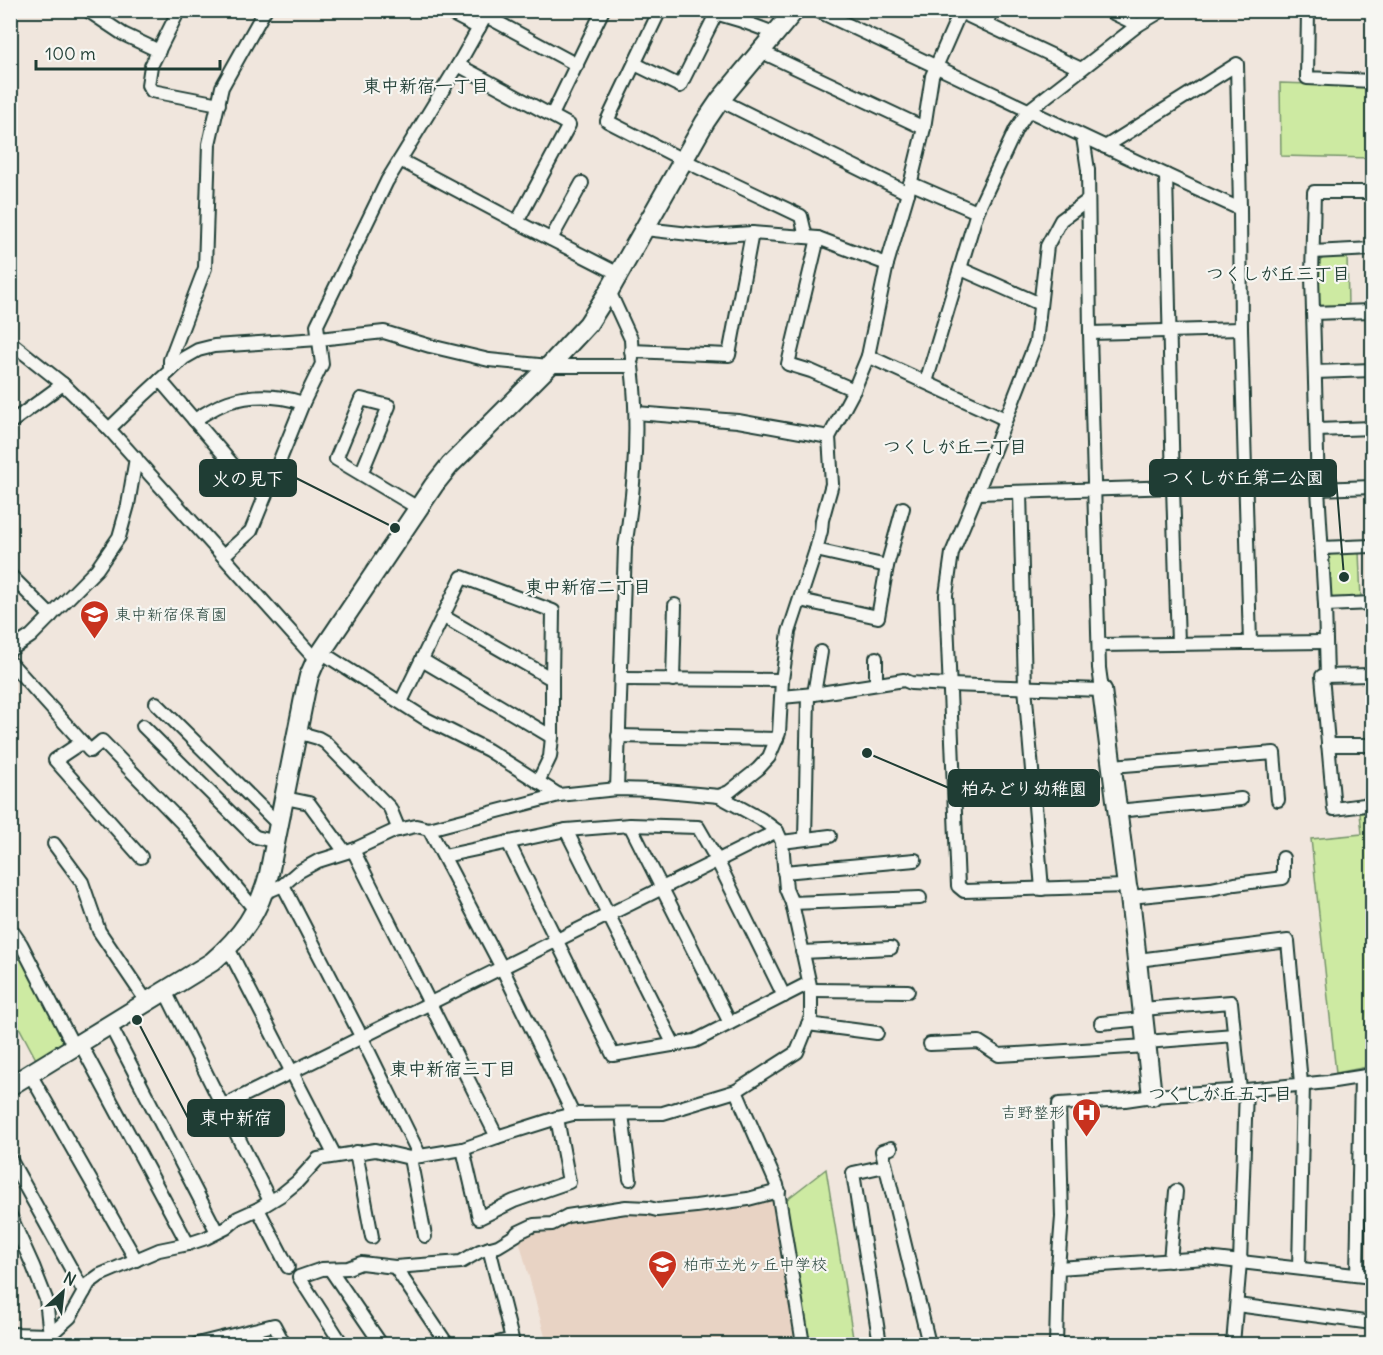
<svg xmlns="http://www.w3.org/2000/svg" width="1383" height="1355" viewBox="0 0 1383 1355" font-family="Delius,'Klee One',sans-serif">
<rect width="100%" height="100%" fill="#f0e6dd"/>
<filter id="ink" filterUnits="userSpaceOnUse"><feTurbulence type="fractalNoise" baseFrequency=".0167" numOctaves="2"/><feDisplacementMap in="SourceGraphic" scale="12" xChannelSelector="R" yChannelSelector="G"/><feConvolveMatrix kernelMatrix="1 2 1 2 8 2 1 2 1" color-interpolation-filters="sRGB"/></filter>
<g filter="url(#ink)">
<path fill="#e8d3c4" d="M775,1199L799,1344H547L518,1236L569,1219L628,1210L676,1214Z"/>
<g fill="#cdeaa2" stroke="#76946b" stroke-width="1.5">
<path d="M1280,83L1372,86V158L1281,156Z"/>
<path d="M1347,256L1348,306L1323,307L1318,303L1320,261L1324,257Z"/>
<path d="M1359,552L1361,599L1334,601L1329,597L1328,557L1332,553Z"/>
<path d="M1372,812V1066L1336,1073L1311,839L1362,834L1360,813Z"/>
<path d="M10,935L65,1042L37,1061L11,1012Z"/>
<path d="M826,1169L854,1344H808L786,1200Z"/>
</g>
<g fill="none" stroke-linecap="round" stroke-linejoin="round">
<defs>
<g id="street">
<path d="M87,10L123,34L159,51"/>
<path d="M179,10L151,66L148,85L152,91L219,104"/>
<path d="M444,10L479,28"/>
<path d="M660,10L607,121L683,160L801,216L806,237"/>
<path d="M705,10L739,20L774,33"/>
<path d="M816,10C958,76 1098,145 1240,209"/>
<path d="M956,10L1081,69"/>
<path d="M1107,10L1138,25"/>
<path d="M1308,10L1307,78L1372,81"/>
<path d="M960,12L932,76L924,128L908,193L887,264L868,356L1005,419"/>
<path d="M486,16L577,65"/>
<path d="M986,24L992,10"/>
<path d="M760,51L924,128"/>
<path d="M635,64L680,86L716,14"/>
<path d="M458,65L569,125L517,222"/>
<path d="M720,100L908,193"/>
<path d="M552,115L603,10"/>
<path d="M1105,147L1237,64L1240,209L1241,329L1250,643"/>
<path d="M400,160L517,222L619,274"/>
<path d="M1166,175L1173,487L1178,643"/>
<path d="M910,183L977,212"/>
<path d="M1087,201L1061,220L1047,246L1036,342L977,493L952,553L946,595L958,886L964,891L1127,886"/>
<path d="M645,229L707,236L752,233L818,238L887,264"/>
<path d="M818,238L788,364L811,371L854,390"/>
<path d="M551,239L582,183"/>
<path d="M1313,252L1372,249"/>
<path d="M961,269L1040,304"/>
<path d="M609,291L631,339L632,359"/>
<path d="M1313,313L1372,311"/>
<path d="M1090,333L1241,329"/>
<path d="M10,342L63,384L109,429L316,660"/>
<path d="M631,351L729,355L752,233"/>
<path d="M170,371V360L205,268L209,144L222,87L265,10"/>
<path d="M1315,372L1372,370"/>
<path d="M160,380L251,486L265,496"/>
<path d="M926,382L977,212L1016,129L1029,110L1138,25L1163,10"/>
<path d="M636,413L738,421L829,437"/>
<path d="M194,420C205,414 216,406 228,402C252,394 278,395 303,403"/>
<path d="M10,423L63,384"/>
<path d="M109,429L145,394L184,358L198,350L214,346L319,339L384,332L430,346L489,360L549,366H632C639,426 635,487 625,547L617,789"/>
<path d="M1317,430L1372,428"/>
<path d="M361,474L389,406L361,399L336,459L418,508"/>
<path d="M1318,489L1372,487"/>
<path d="M1020,492L1025,687L1042,889"/>
<path d="M977,493L1246,485"/>
<path d="M1322,548L1372,546"/>
<path d="M816,550L887,566"/>
<path d="M223,556L251,531L303,403L322,364L317,325L387,181L458,65L489,10"/>
<path d="M10,575L51,616"/>
<path d="M800,600L878,617L887,566L903,508"/>
<path d="M1325,605L1372,603"/>
<path d="M444,617L552,679"/>
<path d="M1099,645L1326,642"/>
<path d="M10,650L31,636L97,569L119,537L128,505L136,458"/>
<path d="M321,652L426,719L488,750L559,795"/>
<path d="M422,660L552,737"/>
<path d="M10,662L90,751L102,741L183,824L256,911"/>
<path d="M1372,675L1322,676L1334,809L1372,804"/>
<path d="M1327,676L1325,605L1318,489L1312,276L1314,192H1372"/>
<path d="M621,679L782,680"/>
<path d="M673,680L675,605"/>
<path d="M876,684V658"/>
<path d="M814,694L821,652"/>
<path d="M782,697L814,694L904,680L911,683L950,685L1102,690L1099,668L1090,333L1088,170L1083,137"/>
<path d="M401,702L462,577L553,611L552,679V737L550,757L538,782"/>
<path d="M156,703L280,826"/>
<path d="M143,726L253,835L256,837L277,842"/>
<path d="M297,732L318,738L325,742L390,808L399,830"/>
<path d="M618,736L777,739"/>
<path d="M82,742L55,760L141,857"/>
<path d="M1328,745H1372"/>
<path d="M1112,766L1274,753L1278,800"/>
<path d="M719,796L729,792L758,769L769,757L779,733L782,680L789,632L816,550L821,531L822,520L832,484L829,437L854,390L868,356"/>
<path d="M285,798L309,803L345,852"/>
<path d="M1117,811L1241,799"/>
<path d="M630,825L730,1023"/>
<path d="M429,829L502,968L573,1114"/>
<path d="M566,830L674,1045"/>
<path d="M805,839L808,695"/>
<path d="M508,842L613,1055L695,1041L809,983"/>
<path d="M782,842L830,836"/>
<path d="M54,844L82,882L99,931L147,1002"/>
<path d="M353,850L497,1137"/>
<path d="M444,856L566,830L630,825L698,827L717,860L784,996"/>
<path d="M784,872L915,860"/>
<path d="M283,885L362,1038L420,1156"/>
<path d="M1130,897L1211,889L1235,884L1283,878V858"/>
<path d="M792,903L920,898"/>
<path d="M10,928L21,944L74,1047"/>
<path d="M228,948L335,1156"/>
<path d="M802,952L891,948"/>
<path d="M1138,960L1288,941L1301,1083"/>
<path d="M811,990L908,991"/>
<path d="M165,991L270,1201"/>
<path d="M1142,1009L1231,1002L1240,1090"/>
<path d="M1101,1023L1143,1019"/>
<path d="M808,1024L877,1033"/>
<path d="M110,1025L217,1232"/>
<path d="M1146,1042L1234,1035"/>
<path d="M80,1043L188,1244"/>
<path d="M930,1044L979,1042L999,1055L1147,1046"/>
<path d="M30,1074L136,1260"/>
<path d="M736,1091L777,1185L803,1344"/>
<path d="M223,1106L777,831"/>
<path d="M622,1114L630,1179"/>
<path d="M891,1148L882,1151L929,1344"/>
<path d="M463,1149L479,1218L514,1201L569,1182L557,1118"/>
<path d="M356,1152L372,1237"/>
<path d="M410,1158L425,1236"/>
<path d="M10,1159L84,1292"/>
<path d="M258,1209L288,1267"/>
<path d="M10,1215L33,1266L46,1299L51,1344"/>
<path d="M489,1248L512,1339L494,1344"/>
<path d="M1170,1261L1176,1191"/>
<path d="M1058,1268L1206,1258L1372,1277"/>
<path d="M1299,1268L1303,1083"/>
<path d="M330,1269L381,1344"/>
<path d="M1357,1275L1361,1077"/>
<path d="M1237,1305L1372,1323"/>
<path d="M10,1334L50,1335L70,1317L89,1283L100,1275L159,1250L188,1244L206,1238L226,1228L238,1218L258,1209L281,1195L297,1182L318,1159L375,1150L410,1158L420,1156L463,1149L497,1137L557,1118L573,1114L663,1113L736,1091L797,1052L811,1017V990L792,903L786,889L782,842L777,831L761,819L719,796L655,790L617,789L559,795L429,829L416,826L394,831L353,850L318,861L298,872L283,885L264,893"/>
<path d="M197,1344L274,1325L284,1344"/>
<path d="M342,1344L299,1277L322,1269L348,1268L361,1263L395,1267"/>
<path d="M447,1344L395,1267L461,1262L480,1251L498,1246L516,1235L517,1233L534,1225L552,1224L567,1216L626,1207L649,1208L657,1210L696,1206L748,1199L779,1191"/>
<path d="M880,1344L853,1173L885,1166"/>
<path d="M1056,1344L1058,1268L1062,1217L1059,1104L1125,1100L1152,1096L1246,1090L1328,1082L1372,1075"/>
<path d="M1233,1344L1240,1262L1246,1090"/>
</g>
<g id="secondary">
<path d="M1102,690L1127,886L1130,897L1152,1096"/>
<path d="M10,1086L212,962C242,936 259,912 269,874L305,693L309,676L316,660L434,485L450,465L549,366L588,324L609,291L705,122L720,100L795,10"/>
</g>
</defs>
<use href="#street" stroke="#1f3d34" stroke-width="16"/>
<use href="#secondary" stroke="#1f3d34" stroke-width="22"/>
<use href="#street" stroke="#f6f6f2" stroke-width="12"/>
<use href="#secondary" stroke="#f6f6f2" stroke-width="18"/>
</g>
</g>
<defs>
<symbol id="school-pin" viewBox="-11 -11 22 30"><path d="M0 17L-7.5 6A9.5 9.5 0 1 1 7.5 6Z" fill="#c8321e" stroke="#f6f6f2"/><path d="M0-5L7-2L0 1L-7-2ZM-4 1L0 2.5L4 1V4Q0 6-4 4Z" fill="#fff"/></symbol>
<symbol id="hospital-pin" viewBox="-11 -11 22 30"><path d="M0 17L-7.5 6A9.5 9.5 0 1 1 7.5 6Z" fill="#c8321e" stroke="#f6f6f2"/><path d="M-5-5h3v3.5h4V-5h3V5h-3V1.5h-4V5h-3Z" fill="#fff"/></symbol>
</defs>
<g fill-rule="evenodd">
<use href="#school-pin" x="78" y="598" width="33" height="45"/>
<use href="#hospital-pin" x="1070" y="1096" width="33" height="45"/>
<use href="#school-pin" x="646" y="1248" width="33" height="45"/>
</g>
<g text-anchor="middle" dominant-baseline="central" stroke-width="4.5" stroke-linejoin="round" paint-order="stroke">
<g font-size="16" fill="#1f3d34" stroke="#f6f6f2" text-anchor="start">
<text x="115" y="614">東中新宿保育園</text>
<text x="1065" y="1112" text-anchor="end">吉野整形</text>
<text x="683" y="1264">柏市立光ヶ丘中学校</text>
</g>
<g font-size="18" font-weight="bold" fill="#1f3d34" stroke="#f6f6f2">
<text x="426" y="85">東中新宿一丁目</text>
<text x="1278" y="273">つくしが丘三丁目</text>
<text x="955" y="446">つくしが丘二丁目</text>
<text x="588" y="586">東中新宿二丁目</text>
<text x="453" y="1068">東中新宿三丁目</text>
<text x="1220" y="1093">つくしが丘五丁目</text>
</g>
</g>
<path fill="none" stroke="#1f3d34" stroke-width="2" d="M1344 577L1336 478M395 528L296 478M867 753L949 788M137 1020L188 1118"/>
<g fill="#1f3d34" stroke="#f6f6f2" stroke-width="2">
<circle cx="1344" cy="577" r="6"/>
<circle cx="395" cy="528" r="6"/>
<circle cx="867" cy="753" r="6"/>
<circle cx="137" cy="1020" r="6"/>
</g>
<g fill="#1f3d34" stroke="#1f3d34" stroke-width="2">
<rect x="1150" y="460" width="186" height="36" rx="6"/>
<rect x="200" y="460" width="96" height="36" rx="6"/>
<rect x="949" y="770" width="150" height="36" rx="6"/>
<rect x="188" y="1100" width="96" height="36" rx="6"/>
</g>
<g font-size="18" text-anchor="middle" font-weight="bold" fill="#fff">
<text x="1243" y="484">つくしが丘第二公園</text>
<text x="248" y="485">火の見下</text>
<text x="1024" y="795">柏みどり幼稚園</text>
<text x="236" y="1124">東中新宿</text>
</g>
<rect width="1383" height="1355" fill="none" stroke="#f6f6f2" stroke-width="36"/>
<rect x="18" y="18" width="1347" height="1319" fill="none" stroke="#1f3d34" stroke-width="2" filter="url(#ink)"/>
<g transform="translate(63 1292) rotate(27)" stroke="#f6f6f2" stroke-width="4.5" paint-order="stroke">
<path d="M0-4.5L10 22L0 15L-10 22Z" fill="#1f3d34"/>
<text y="-9" font-size="16" font-weight="bold" text-anchor="middle" fill="#1f3d34">N</text>
</g>
<path d="M36 60v9h184v-9" fill="none" stroke="#1f3d34" stroke-width="3"/>
<text x="45" y="60" font-size="18" fill="#1f3d34" stroke="#f6f6f2" stroke-width="4.5" paint-order="stroke">100 m</text>
</svg>
